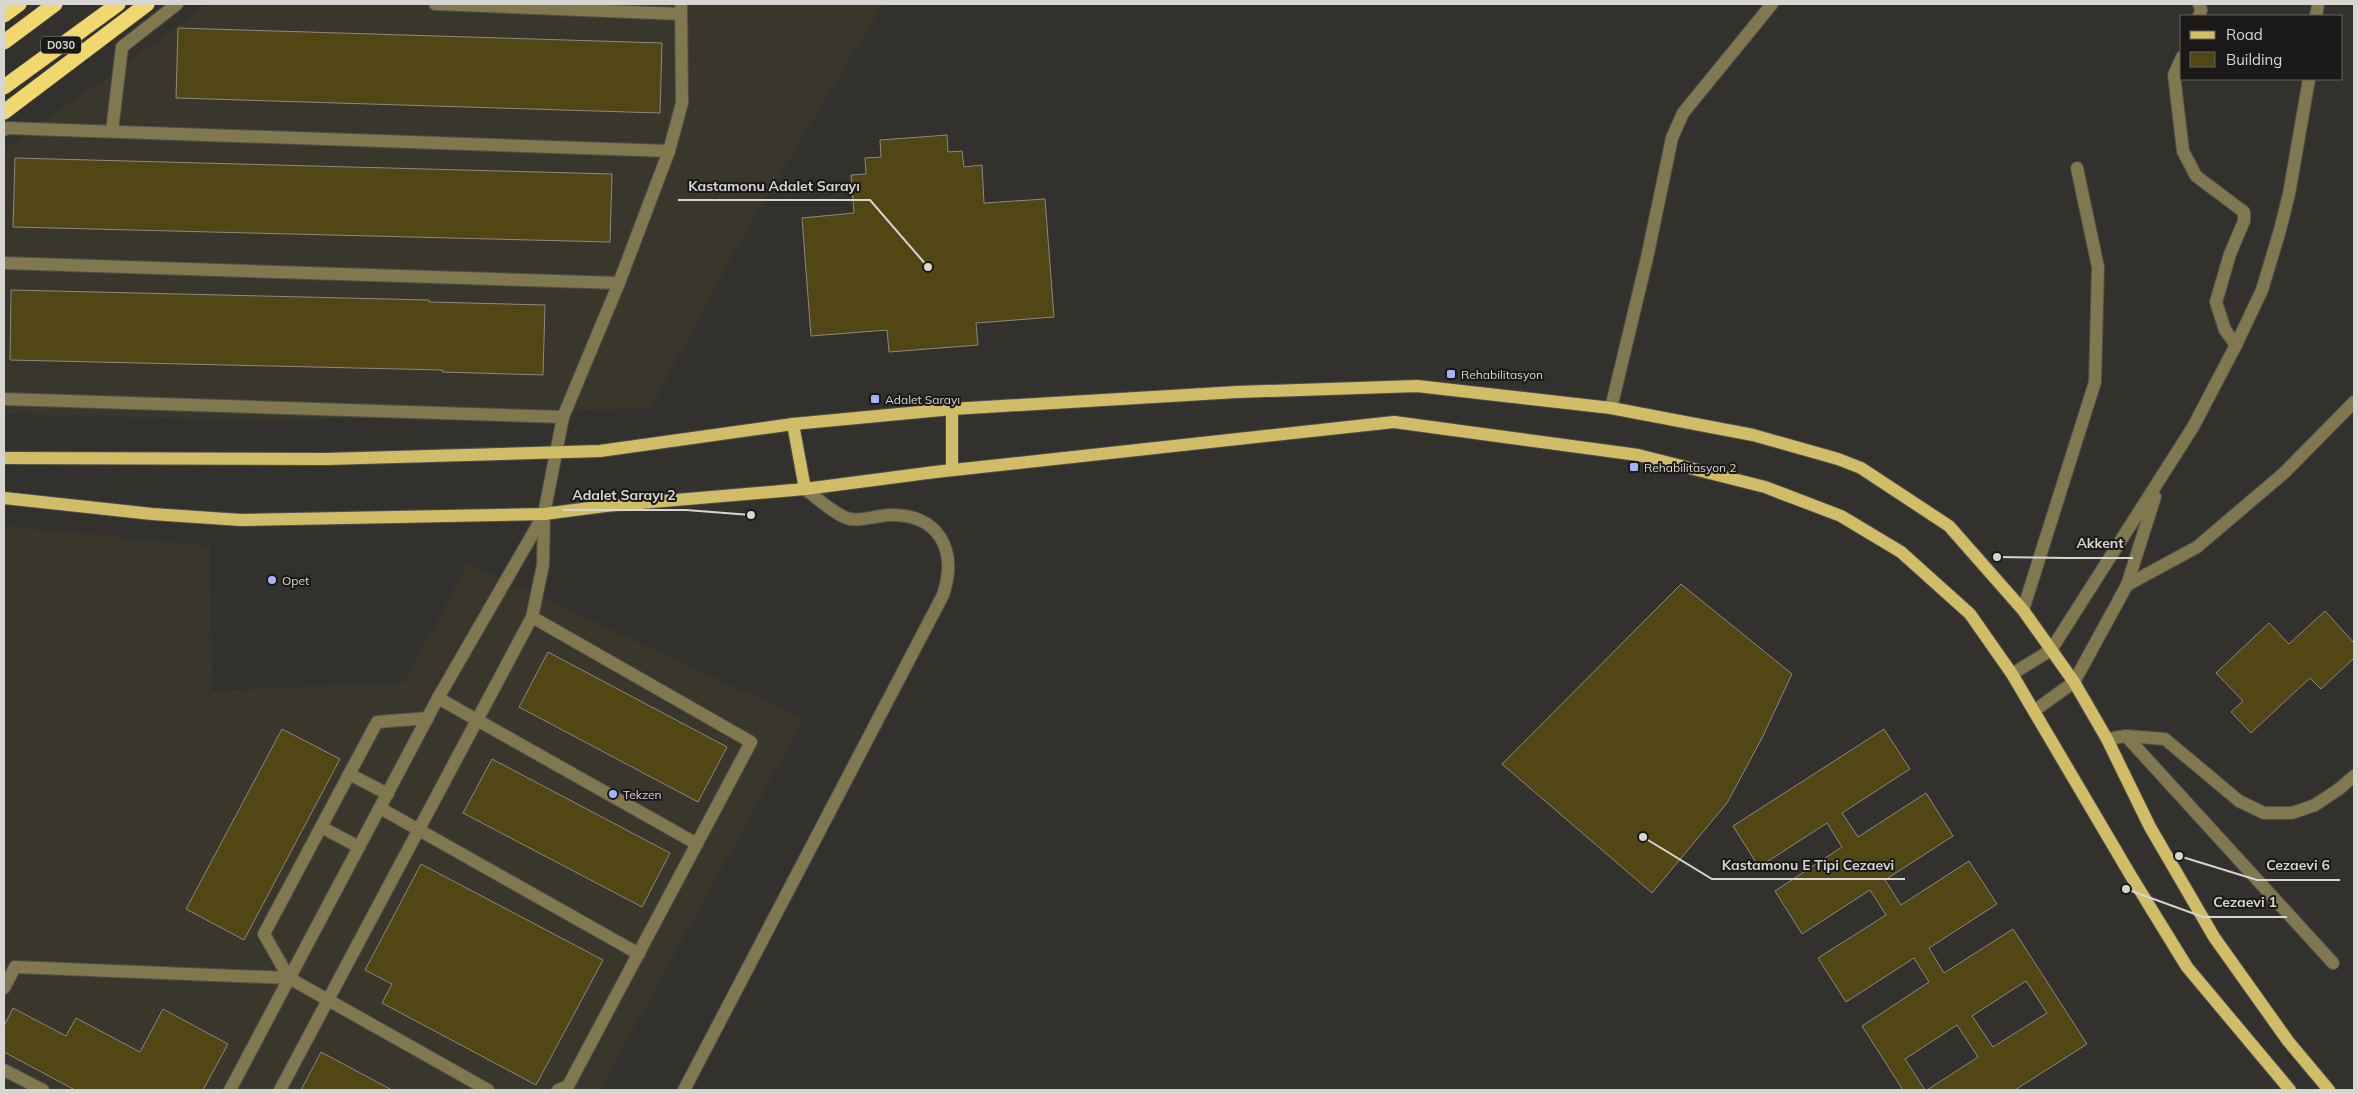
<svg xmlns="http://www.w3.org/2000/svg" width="2358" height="1094" viewBox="0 0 2358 1094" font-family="Mulish,sans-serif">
<rect width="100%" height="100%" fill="#32312d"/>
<g fill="#39372c">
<path d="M208,4H883L747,229L651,408L278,421L4,414V150Z"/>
<path d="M4,526L210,546L212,691L404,682L468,563L804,719L600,1090H4Z"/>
</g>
<g fill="#514614" stroke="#8a8984" fill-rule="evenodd">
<path d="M178,28L662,43L660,113L176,98Z"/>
<path d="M947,135L948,152L962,151L964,167L982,165L984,203L1045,199L1054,317L976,323L978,345L889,352L887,330L811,336L802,218L854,213L851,175L866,174L865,158L881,157L880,140Z"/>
<path d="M15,158L612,174L610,242L13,227Z"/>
<path d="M11,290L429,300V302L545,305L543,375L442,372L443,370L10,360Z"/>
<path d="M1681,584L1792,674L1762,738L1727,803L1652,893L1502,764Z"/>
<path d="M2325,611L2354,643V658L2321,689L2310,678L2251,733L2231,712L2243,701L2216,673L2269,623L2289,644Z"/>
<path d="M548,652L727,747L698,802L519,707Z"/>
<path d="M282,729L340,759L244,940L186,909Z"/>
<path d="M1884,729L1910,769L1842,813L1858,837L1926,793L1953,836L1885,880L1901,905L1969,861L1997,904L1929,948L1944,973L2013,929L2087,1044L2015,1090H1927L1978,1057L1957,1025L1905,1059L1925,1090H1903L1862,1026L1929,982L1914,958L1846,1002L1818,958L1886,915L1870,890L1802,934L1775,891L1842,847L1827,823L1759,867L1733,826ZM2026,981L2047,1013L1993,1047L1972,1016Z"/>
<path d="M492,759L670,853L642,907L463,813Z"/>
<path d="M421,864L603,960L536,1085L382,1003L392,984L365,970Z"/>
<path d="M13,1008L66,1036L76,1018L140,1052L163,1009L228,1044L203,1090H75L4,1052V1026Z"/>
<path d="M321,1052L392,1090H301Z"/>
</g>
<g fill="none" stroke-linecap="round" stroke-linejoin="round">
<defs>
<g id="minor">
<path d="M435,4L681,14"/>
<path d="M2199,16L2201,10L2199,4"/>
<path d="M2316,16L2318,4"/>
<path d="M2182,57L2174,75L2183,151L2196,176L2244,212V221L2230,254L2216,302L2225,330L2236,345"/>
<path d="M4,130L6,128L669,151"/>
<path d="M112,131L122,47L177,4"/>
<path d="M4,263L619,283"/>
<path d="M4,399L563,417"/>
<path d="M1611,408L1647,258L1672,138L1683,113L1772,4"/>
<path d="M2127,585L2197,547L2284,473L2354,402"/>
<path d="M2023,610L2095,382L2098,267L2077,168"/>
<path d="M532,617L751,742L568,1086L558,1090"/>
<path d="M2012,674L2051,650L2193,427L2236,345L2262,290L2280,230L2289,194L2309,79"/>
<path d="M438,698L697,844"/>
<path d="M2034,711L2074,682L2127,585L2155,497"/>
<path d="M2126,736L2165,739L2239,801L2264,813H2292L2315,805L2339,789L2354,776"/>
<path d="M2107,739L2126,736L2333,963"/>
<path d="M349,774L388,794"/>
<path d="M380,808L639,954"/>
<path d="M321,827L359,847"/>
<path d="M289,978L264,934L377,722L428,718"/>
<path d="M4,988L15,967L289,978L488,1090"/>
<path d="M4,1070L43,1090"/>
<path d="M230,1090L438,698L543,516"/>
<path d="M280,1090L532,617L543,565L544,514L563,417L619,283L669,151L682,103L681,4"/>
<path d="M684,1090L943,595C958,550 939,513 888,515C876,516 861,521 850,519C836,516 816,497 805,489"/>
</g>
<g id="major">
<path d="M952,409V470"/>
<path d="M793,424L805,489"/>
<path d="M4,458L326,459L600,451L793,424L952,409L1237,392L1417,386L1611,408L1753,435L1838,459L1861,468L1949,526L2023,610L2074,682L2107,739L2150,827L2214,937L2288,1041L2329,1090"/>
<path d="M4,498L152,514L241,520L544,514L605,506L805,489L935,472L1394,422L1638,455L1765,487L1841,516L1901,552L1970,614L2012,674L2131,876L2187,967L2290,1090"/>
</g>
<g id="highway">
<path d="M4,15L19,4"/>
<path d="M4,42L55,4"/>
<path d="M4,87L118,4"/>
<path d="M4,112L147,4"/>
</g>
</defs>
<use href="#minor" stroke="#504f4b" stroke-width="14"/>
<use href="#major" stroke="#504f4b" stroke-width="14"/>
<use href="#highway" stroke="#504f4b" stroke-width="16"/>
<use href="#minor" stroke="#817850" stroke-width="12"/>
<use href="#major" stroke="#d1bd67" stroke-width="12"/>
<use href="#highway" stroke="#f0d86e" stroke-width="15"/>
</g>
<g fill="#a5b1fc" stroke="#1a1917" stroke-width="2">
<rect x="1446" y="369" width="10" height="10" rx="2.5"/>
<rect x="870" y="394" width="10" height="10" rx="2.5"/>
<rect x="1629" y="462" width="10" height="10" rx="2.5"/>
<circle cx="272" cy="580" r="5"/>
<circle cx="613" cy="794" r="5"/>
</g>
<g text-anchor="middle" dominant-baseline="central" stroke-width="4" stroke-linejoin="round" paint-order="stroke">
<rect fill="#1a1917" stroke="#9e9d9b" stroke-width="1" x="41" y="36.5" width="40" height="17" rx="4"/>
<g font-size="11" font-weight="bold" fill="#d7d6d3">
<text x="61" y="45">D030</text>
</g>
<g font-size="12" fill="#d7d6d3" stroke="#1a1917" text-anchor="start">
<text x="1461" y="374">Rehabilitasyon</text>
<text x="885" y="399">Adalet Sarayı</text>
<text x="1644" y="467">Rehabilitasyon 2</text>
<text x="282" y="580">Opet</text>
<text x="623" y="794">Tekzen</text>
</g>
</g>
<path fill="none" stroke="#d7d6d3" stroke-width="2" d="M928 267L870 200H678M751 515L686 510H563M1997 557L2066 558H2133M1643 837L1712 879H1905M2179 856L2257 880H2340M2126 889L2203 917H2287"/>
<g fill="#d7d6d3" stroke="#1a1917" stroke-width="2">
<circle cx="928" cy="267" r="5"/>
<circle cx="751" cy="515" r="5"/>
<circle cx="1997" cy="557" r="5"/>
<circle cx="1643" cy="837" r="5"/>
<circle cx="2179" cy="856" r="5"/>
<circle cx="2126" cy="889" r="5"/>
</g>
<g font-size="14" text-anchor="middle" font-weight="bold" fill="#d7d6d3" stroke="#1a1917" stroke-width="4" stroke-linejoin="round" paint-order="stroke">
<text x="774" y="191">Kastamonu Adalet Sarayı</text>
<text x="624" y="500">Adalet Sarayı 2</text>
<text x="2100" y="548">Akkent</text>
<text x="1808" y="870">Kastamonu E Tipi Cezaevi</text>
<text x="2298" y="870">Cezaevi 6</text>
<text x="2245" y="907">Cezaevi 1</text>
</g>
<rect width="2358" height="1094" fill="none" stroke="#d7d6d3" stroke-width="10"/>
<rect x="2180" y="15" width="162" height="65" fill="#1a1917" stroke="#666562"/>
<rect x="2190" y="31" width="25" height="8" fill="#d1bd67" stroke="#666562"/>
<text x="2226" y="40" font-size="15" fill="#d7d6d3">Road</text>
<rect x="2190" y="52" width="25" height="15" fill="#514614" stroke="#666562"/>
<text x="2226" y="65" font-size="15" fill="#d7d6d3">Building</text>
</svg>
